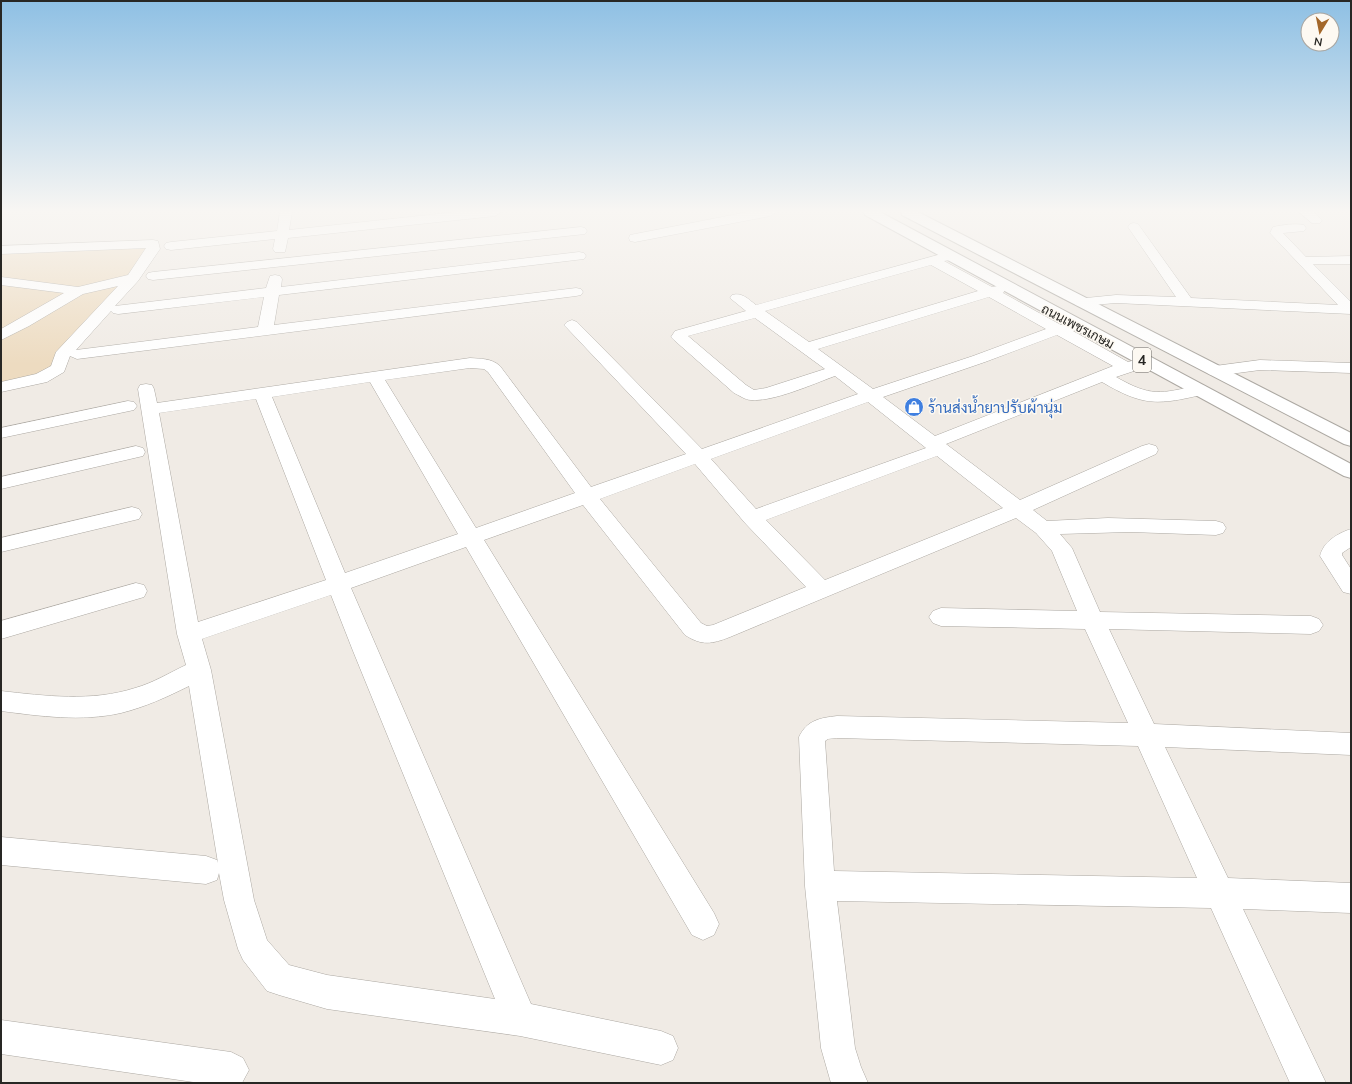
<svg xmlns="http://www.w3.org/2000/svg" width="1352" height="1084" viewBox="0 0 1352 1084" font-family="Mulish,Sarabun,sans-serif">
<rect width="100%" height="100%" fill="#f0ebe5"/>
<path fill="#eddbc0" d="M152,246L48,379L1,389V248Z"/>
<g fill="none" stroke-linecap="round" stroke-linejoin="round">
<defs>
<g id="minor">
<path d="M280,212H292L289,230L456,212H501L495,216L288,238L285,252H275L273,249L275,239L171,250L166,249L164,246L166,243L171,242L277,231Z"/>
<path d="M748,212H776L770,216L635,242L630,241L629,238L630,235L635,234Z"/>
<path d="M1299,212H1314L1322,220L1320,223H1312Z"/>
<path d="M1134,223L1138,224L1191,298L1338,305L1270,233L1273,227C1282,225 1295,223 1304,225L1306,228L1304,231L1283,233L1306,257L1351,256V264H1313L1351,302V314L1116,303L1081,306L1076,305L1074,302L1076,299L1116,295L1176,297L1128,227L1130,224Z"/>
<path d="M581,227L585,228L587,231L585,234L153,280L148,279L146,276L148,273L153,272Z"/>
<path d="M153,240L158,241L160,249L138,281L115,306L266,288L270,276L275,275L280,276L282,279L281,287L579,252L584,253L586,256L584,259L279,295L274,325L576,288L581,289L583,292L581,295L576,296L77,359L70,356L64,372L47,382L1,392V382L36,374L51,366L56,352L118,286L83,294L29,326L1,340V329L64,293L1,285V277L78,287L128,275L146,248L1,254V246ZM264,297L258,327L76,350L111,311L113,313L118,314Z"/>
<path d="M945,253L950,254L952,257L950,260L944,261L992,287L998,286L1003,287L1005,290L1003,293L1061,325L1077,321L1082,323L1085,326L1082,329L1073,331L1128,362L1146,357L1152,359L1154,362L1152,365L1116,377C1151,397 1160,394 1199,385L1205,386L1207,390L1205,394C1159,405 1144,407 1102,382L946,444L1020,500L1142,446L1149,444L1156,446L1158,450L1156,454L1033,510L1047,521L1108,518L1216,521L1223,523L1226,528L1223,533L1216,535L1130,532L1060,534L1072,548L1100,612L1311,616L1319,619L1323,625L1319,631L1311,634L1109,629L1154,724L1351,733V755L1165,747L1228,878L1351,883V913L1243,909L1326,1083H1290L1211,908L837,901L855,1048L861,1067L868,1083H831L821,1048L805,886L799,737C807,720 820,718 837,716L1128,723L1085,629L941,626L933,623L929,617L933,611L941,608L1077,611L1052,551L1036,533L1016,518L730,637C712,644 702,646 685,635L583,505L484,540L714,913L719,924L714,935L703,940L692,935L466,547L351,588L531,1004L661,1031L673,1036L678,1048L673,1060L661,1065L520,1036L327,1009L279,995L267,991L243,960L238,949L224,900L219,873L217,880L206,884L1,865V837L206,856L217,860L218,863L189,686C167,697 145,707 121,713C81,722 40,716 1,711V691C45,696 92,702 135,688C153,683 169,673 186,665L177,634L138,389L140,385L146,384L152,385L154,389L157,403L470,358C481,359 491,358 500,366L591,487L686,454L567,328L564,325L567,322L572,320L577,322L702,449L858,394L835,376C813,384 773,402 751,400C745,400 739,395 734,393L674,340L671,337L675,331L746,311L730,298L732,295C742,292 748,299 756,305ZM931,265L978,291L809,342L765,311ZM989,297L1046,329L973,356L873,389L818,349ZM755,318L825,369L766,388L754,390L746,385L688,336ZM1057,335L1113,366L935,436L883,397L985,362ZM470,368L484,369L488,372L575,493L476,528L385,380ZM370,382L458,534L345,573L272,397ZM256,399L326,580L198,622L159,413ZM868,402L926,448L756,509L711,459ZM937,456L1003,508L825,580L766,520ZM695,464L745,523L806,587L713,625L707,626L701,623L600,499ZM331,595L353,651L495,999L327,975L289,965L267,940L254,900L211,670L202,639ZM837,738L1138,746L1197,878L834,871L825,741L828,739Z"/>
<path d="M1260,360L1351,363V373L1260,370L1215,376L1209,374L1207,371L1209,368L1215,366Z"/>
<path d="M128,401L134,402L137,406L134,410L1,438V428Z"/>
<path d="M136,446L143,448L145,452L143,456L1,489V477Z"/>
<path d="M132,507L139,509L142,514L139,519L1,552V538Z"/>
<path d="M1351,529V547L1342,553V555L1351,569V594L1343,592L1320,556C1323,542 1338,533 1351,529Z"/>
<path d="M136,583L144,585L147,591L144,597L1,639V621Z"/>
<path d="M1,1020L231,1052L243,1058L249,1070L242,1083H200L1,1054Z"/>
</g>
<g id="major">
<path d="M864,212H880L1351,464V478L1344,476L865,215Z"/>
<path d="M901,212H918L1351,433V446L1344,444L902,215Z"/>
</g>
</defs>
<use href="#minor" stroke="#aca8a2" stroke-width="1"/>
<use href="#major" stroke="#aca8a2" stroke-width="2"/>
<use href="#minor" fill="#fff" fill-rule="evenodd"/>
<use href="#major" fill="#fff" fill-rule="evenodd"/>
</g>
<linearGradient id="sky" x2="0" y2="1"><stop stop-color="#8ec0e4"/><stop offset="0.58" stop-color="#f8f6f3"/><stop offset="1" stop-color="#f8f6f3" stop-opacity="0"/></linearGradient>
<rect width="1352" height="364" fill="url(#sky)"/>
<defs>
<symbol id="shop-disc" viewBox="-11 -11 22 22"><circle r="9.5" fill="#3f7fe0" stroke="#fdf9f2"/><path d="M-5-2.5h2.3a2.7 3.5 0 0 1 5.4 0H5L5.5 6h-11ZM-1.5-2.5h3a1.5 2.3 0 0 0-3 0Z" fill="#fff"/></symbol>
</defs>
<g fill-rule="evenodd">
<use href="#shop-disc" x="903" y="396" width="22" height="22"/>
</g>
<g text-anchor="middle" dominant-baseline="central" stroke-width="3" stroke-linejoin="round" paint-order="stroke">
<g font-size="13" fill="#282724" stroke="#fdf9f2">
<text transform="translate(1078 326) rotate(28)">ถนนเพชรเกษม</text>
</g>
<rect fill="#fdf9f2" stroke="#686662" stroke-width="1" x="1133" y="348" width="18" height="24" rx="3"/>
<g font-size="14" font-weight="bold" fill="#282724">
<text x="1142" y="360">4</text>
</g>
<g font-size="15" fill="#366cbe" stroke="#fdf9f2" text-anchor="start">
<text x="928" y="407">ร้านส่งน้ำยาปรับผ้านุ่ม</text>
</g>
</g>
<rect width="1352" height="1084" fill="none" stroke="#282724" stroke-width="4"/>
<g transform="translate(1320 32) rotate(190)"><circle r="19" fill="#fdf9f2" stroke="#a8a5a0"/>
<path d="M0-3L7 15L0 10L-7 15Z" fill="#a3672a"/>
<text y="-6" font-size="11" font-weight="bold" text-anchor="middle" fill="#282724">N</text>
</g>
</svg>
